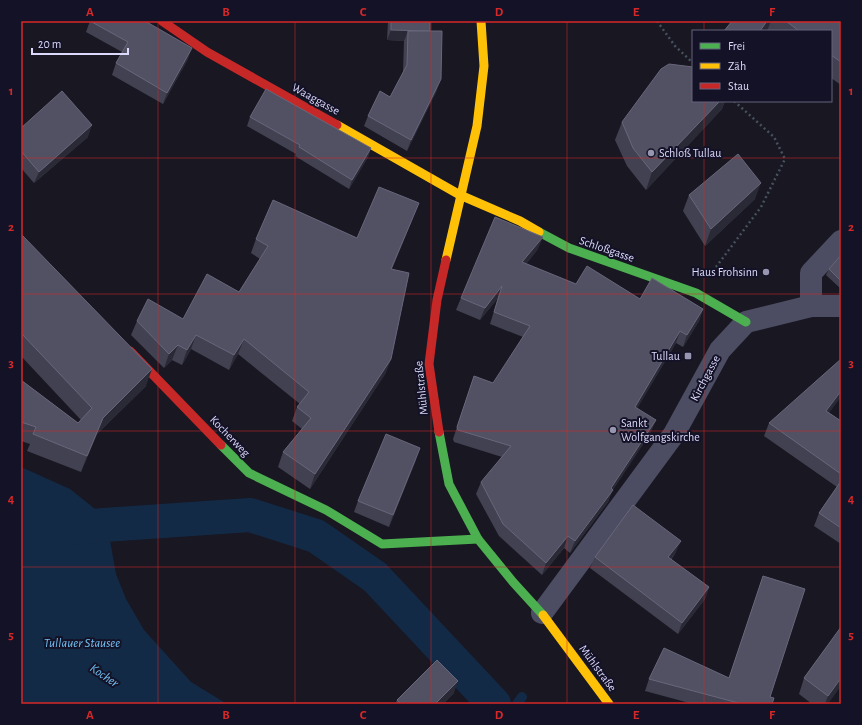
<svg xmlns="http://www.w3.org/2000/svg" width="862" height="725" viewBox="0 0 862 725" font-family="'Alegreya Sans',sans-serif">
<rect width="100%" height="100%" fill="#181722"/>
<path fill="#132a46" d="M21,467L70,489L100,513L104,525L109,535L116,574L126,599L144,630L191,682L227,704H21Z"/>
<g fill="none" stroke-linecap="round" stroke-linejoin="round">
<path stroke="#132a46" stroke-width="10" d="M517,704L522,697"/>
<path stroke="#132a46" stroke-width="34" d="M21,532L104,525L250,515L316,536L375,577L494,704"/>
<g stroke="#46525e" stroke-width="2.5" stroke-dasharray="2 3" stroke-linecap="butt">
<path d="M657,21L675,46L693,63"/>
<path d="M713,271L761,207L785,159L774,137L734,101"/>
</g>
<g stroke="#4c4d62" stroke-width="22">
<path d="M811,306V273L841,241"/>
<path d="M542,613L674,434L720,350L746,322L811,306H841"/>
</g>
<g stroke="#4caf50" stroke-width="9">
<path d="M539,232L569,248L696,293L746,322"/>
<path d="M439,432L449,484L478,539L513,582L543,615"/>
<path d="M221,445L249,473L326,510L382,544L478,539"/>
</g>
<g stroke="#ffc107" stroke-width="9">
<path d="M337,125L460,195L520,221L539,232"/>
<path d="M446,260L477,126L484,66L481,21"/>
<path d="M543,615L609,704"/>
</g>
<g stroke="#c62828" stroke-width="9">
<path d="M162,21L207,52L337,125"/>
<path d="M130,351L221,445"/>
<path d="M439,432L429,364L437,300L446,260"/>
</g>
</g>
<g fill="#424151">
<path d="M90,21L188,59L163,104L112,75L116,63L122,52L86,32Z"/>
<path d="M388,21H430V31L437,90L407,151L364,126L368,116L390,97L403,72L404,41L387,40Z"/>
<path d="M732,21H841V85L831,78V31H769L768,30L767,31H724Z"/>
<path d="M693,101H725L722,109L646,190L627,166L615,140L622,122Z"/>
<path d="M250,117L371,148L368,157L349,189L295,156L296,154L247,126Z"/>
<path d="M21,128L88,137L34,183L21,168Z"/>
<path d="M689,195L755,199L705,246L683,211Z"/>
<path d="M413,218L392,269L391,359L385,374L310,489L278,467L283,452L302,429L292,421L297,407L300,404L238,354L229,370L191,349L182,365L172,360L164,368L131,335L137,321L183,319L239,292L260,259L251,253L256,239L357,238Z"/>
<path d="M21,234L146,386L97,434L81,472L27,451L30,444L21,441V380L78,423L81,420L21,356Z"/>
<path d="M538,249L526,264L576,284L640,299L703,309L699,321L683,347L676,343L637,408L651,432L612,491L608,502L570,553L564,548L542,575L499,536L476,494L481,482L502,457L454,442L453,439L474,376L493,383L523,337L490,324L498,298L480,320L456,310L461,298Z"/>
<path d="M841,255V289L826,275L829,269Z"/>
<path d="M829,413L841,421V544L814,526L819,513L837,487L764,436L769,423Z"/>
<path d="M416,460L389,527L354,512L358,501Z"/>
<path d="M676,552L671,560L709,587L705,599L678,634L590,568L595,557Z"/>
<path d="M763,576L770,697L772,704H693L645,691L649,679L729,678Z"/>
<path d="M841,627L828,704H812L799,694L804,678Z"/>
<path d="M454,693L443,704H395L397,700Z"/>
</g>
<g fill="#2a2936">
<path d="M767,21H771L767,31H760Z"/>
<path d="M391,30L430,31H408L404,41L387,40Z"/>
<path d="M192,48L188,59L163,104L167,93Z"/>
<path d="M441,79L437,90L407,151L411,140Z"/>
<path d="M720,101H725L722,109L646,190L652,172Z"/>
<path d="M92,125L88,137L34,183L39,172Z"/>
<path d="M371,148L368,157L349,189L352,180Z"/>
<path d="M761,183L755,199L705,246L711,229Z"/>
<path d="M419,203L413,218L385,284L391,269Z"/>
<path d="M543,237L538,249L518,274L522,262Z"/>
<path d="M502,286L498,298L480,320L485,308Z"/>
<path d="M703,309L699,321L683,347L687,335Z"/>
<path d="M680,331L676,343L631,419L635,407Z"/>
<path d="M196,335L191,349L182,365L187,350Z"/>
<path d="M244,339L238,354L229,370L234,355Z"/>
<path d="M178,345L172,360L164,368L169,354Z"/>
<path d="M391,359L385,374L310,489L315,474Z"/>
<path d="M152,369L146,386L97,434L81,472L87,456L103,418Z"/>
<path d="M841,391V397L821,424L826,411Z"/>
<path d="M656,420L651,432L612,491L608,502L570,553L575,541Z"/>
<path d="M420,448L416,460L389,527L393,515Z"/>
<path d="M568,536L564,548L542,575L546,563Z"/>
<path d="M681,541L676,552L663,569L668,557Z"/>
<path d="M709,587L705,599L678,634L682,623Z"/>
<path d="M841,678V686L828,704H825L828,696Z"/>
<path d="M458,681L454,693L443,704H435Z"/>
</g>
<g fill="#525163" stroke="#68667b">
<path d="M90,21H145L192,48L167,93L116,63L128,42Z"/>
<path d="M391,21H430V31L391,30Z"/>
<path d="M732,21H767L760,31H724Z"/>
<path d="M786,21H841V62L831,55V31H799Z"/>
<path d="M408,31H442L441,79L411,140L368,116L380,91L390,97L407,65Z"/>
<path d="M669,64L693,67V101H720L652,172L633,148L622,122L661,69Z"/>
<path d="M266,89L371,148L352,180L299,147L300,145L250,117Z"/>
<path d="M62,91L92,125L39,172L21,151V128Z"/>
<path d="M738,154L761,183L711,229L689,195Z"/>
<path d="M379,187L419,203L391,269L409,273L391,359L315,474L283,452L311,418L297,407L309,392L244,339L234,355L196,335L187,350L178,345L169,354L137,321L148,299L183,319L207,274L239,292L268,246L256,239L273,200L357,238Z"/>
<path d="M495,217L543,237L522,262L576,284L587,266L640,299L652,278L703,309L687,335L680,331L635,407L656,420L611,488L613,490L575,541L568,536L546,563L503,524L481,482L511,446L458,430L457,427L474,376L493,383L530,326L494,312L502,286L485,308L461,298Z"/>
<path d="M21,234L152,369L103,418L87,456L33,434L36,427L21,422V380L78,423L92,408L21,333Z"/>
<path d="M841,255V281L829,269Z"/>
<path d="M841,359V391L826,411L841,421V474L769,423Z"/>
<path d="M386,434L420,448L393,515L358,501Z"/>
<path d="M841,481V528L819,513Z"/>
<path d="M633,505L681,541L668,557L709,587L682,623L595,557Z"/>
<path d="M763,576L805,589L770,697L774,698L772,704H742L649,679L664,648L729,678Z"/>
<path d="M841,627V678L828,696L804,678Z"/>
<path d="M437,660L458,681L435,704H401L397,700Z"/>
</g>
<path fill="none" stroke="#d62828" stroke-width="1" stroke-opacity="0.55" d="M158,21V704M295,21V704M431,21V704M567,21V704M704,21V31M704,101V704M21,158H841M21,294H841M21,431H841M21,567H841"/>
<g fill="#9796b0" stroke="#141227" stroke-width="1.5">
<circle cx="651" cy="153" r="4"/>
<circle cx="766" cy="272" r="4"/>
<rect x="684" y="352" width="8" height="8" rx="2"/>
<circle cx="613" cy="430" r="4"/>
</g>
<g text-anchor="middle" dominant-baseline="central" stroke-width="4" stroke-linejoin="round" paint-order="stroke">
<g font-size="12" fill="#dcdafc" stroke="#141227">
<text transform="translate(316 99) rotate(29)">Waaggasse</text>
<text transform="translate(607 249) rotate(19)">Schloßgasse</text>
<text transform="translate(705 378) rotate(-62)">Kirchgasse</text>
<text transform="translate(421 388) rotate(-96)">Mühlstraße</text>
<text transform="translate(230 436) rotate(46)">Kocherweg</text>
<text transform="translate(598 668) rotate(54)">Mühlstraße</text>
</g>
<g font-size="12" fill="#dcdafc" stroke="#141227" text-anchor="start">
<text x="659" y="153">Schloß Tullau</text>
<text x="758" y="272" text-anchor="end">Haus Frohsinn</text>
<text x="680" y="356" text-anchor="end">Tullau</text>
<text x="621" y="423">Sankt<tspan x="621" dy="14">Wolfgangskirche</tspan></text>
</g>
<g font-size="13" font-style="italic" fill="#70c1f4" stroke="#141227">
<text x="82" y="643">Tullauer Stausee</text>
<text transform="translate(104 676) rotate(34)">Kocher</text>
</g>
</g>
<rect width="862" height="725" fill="none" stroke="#141227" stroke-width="44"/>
<rect x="692" y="30" width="140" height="72" fill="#141227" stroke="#64627c"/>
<rect x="700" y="43" width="20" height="6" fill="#4caf50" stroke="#64627c"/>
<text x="728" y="50" font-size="12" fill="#dcdafc">Frei</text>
<rect x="700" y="63" width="20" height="6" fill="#ffc107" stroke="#64627c"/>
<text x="728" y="70" font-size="12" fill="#dcdafc">Zäh</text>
<rect x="700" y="83" width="20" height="6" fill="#c62828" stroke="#64627c"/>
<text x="728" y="90" font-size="12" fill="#dcdafc">Stau</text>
<path d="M32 48v6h96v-6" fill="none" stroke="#dcdafc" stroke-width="2"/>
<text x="38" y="48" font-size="12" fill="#dcdafc" stroke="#141227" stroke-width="3" paint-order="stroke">20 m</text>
<rect x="22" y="22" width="818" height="681" fill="none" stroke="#d62828" stroke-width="1.5"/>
<g font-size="13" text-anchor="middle" font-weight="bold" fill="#d62828">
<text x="90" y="16">A</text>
<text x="226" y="16">B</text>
<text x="363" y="16">C</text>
<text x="499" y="16">D</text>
<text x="636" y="16">E</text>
<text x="772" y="16">F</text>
<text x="11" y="95">1</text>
<text x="851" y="95">1</text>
<text x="11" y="231">2</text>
<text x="851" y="231">2</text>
<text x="11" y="367">3</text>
<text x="851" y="367">3</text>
<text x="11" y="503">4</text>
<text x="851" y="503">4</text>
<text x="11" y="639">5</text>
<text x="851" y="639">5</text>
<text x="90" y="719">A</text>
<text x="226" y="719">B</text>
<text x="363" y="719">C</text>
<text x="499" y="719">D</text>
<text x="636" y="719">E</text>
<text x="772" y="719">F</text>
</g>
</svg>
